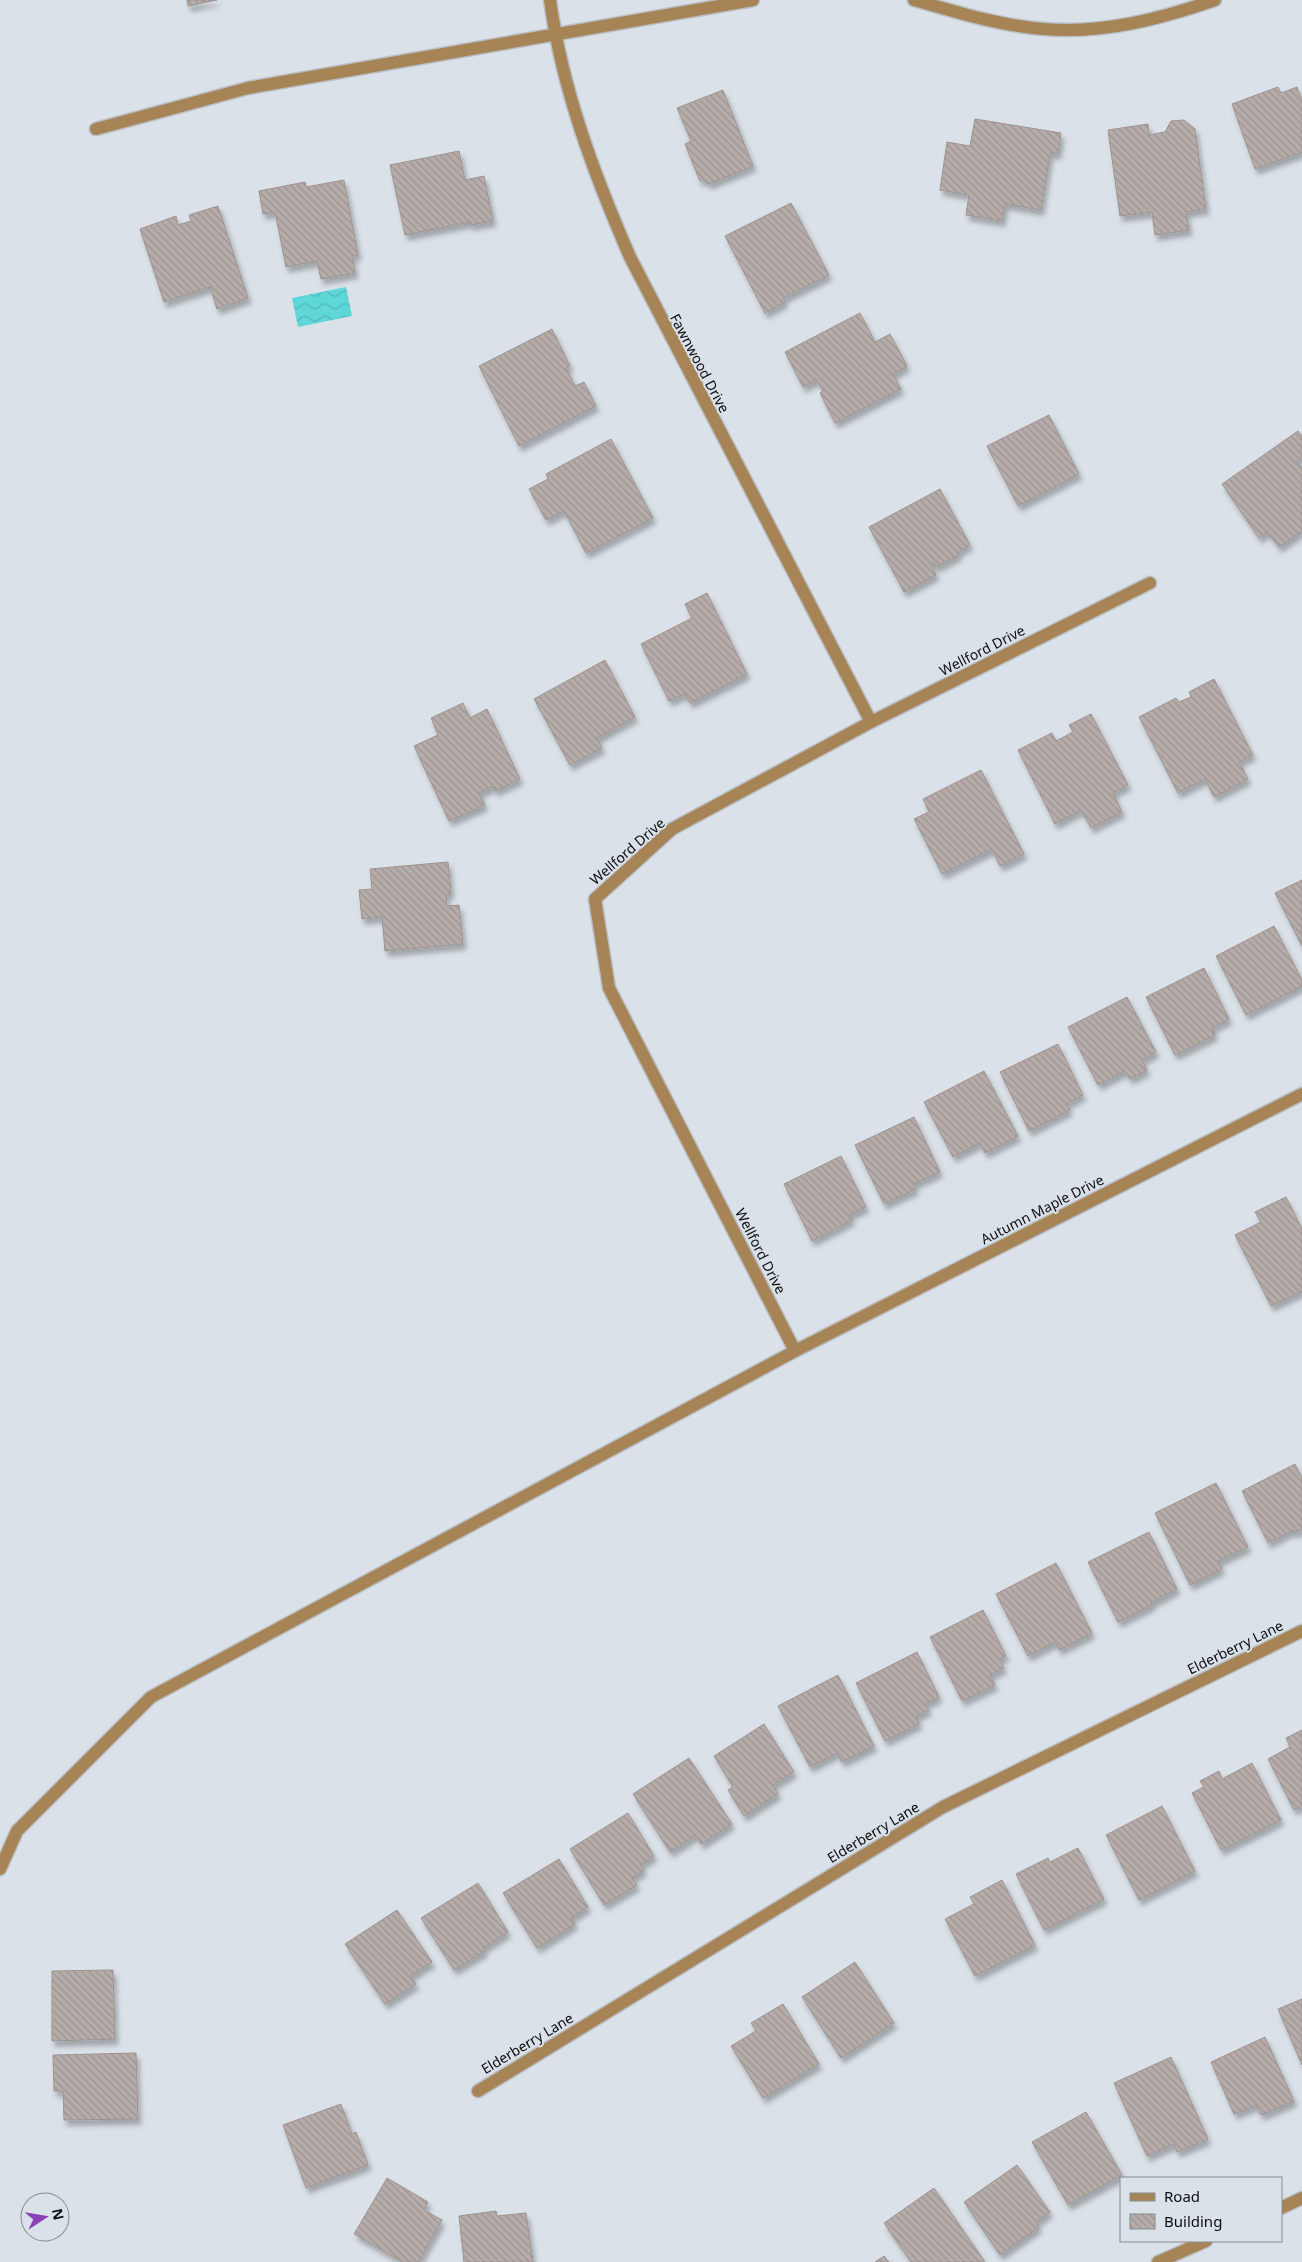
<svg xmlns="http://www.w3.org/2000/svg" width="1302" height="2262" viewBox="0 0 1302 2262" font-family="'Noto Sans',sans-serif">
<defs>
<pattern id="water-waves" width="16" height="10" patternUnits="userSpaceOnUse" patternTransform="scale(1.25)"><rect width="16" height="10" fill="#5fd7d9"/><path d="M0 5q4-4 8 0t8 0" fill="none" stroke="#51b7b9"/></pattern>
<pattern id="building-back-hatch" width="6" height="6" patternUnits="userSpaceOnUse" patternTransform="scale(1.25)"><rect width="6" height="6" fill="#b6adaa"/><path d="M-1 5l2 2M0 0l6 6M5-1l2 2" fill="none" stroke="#9b9491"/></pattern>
<filter id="shadow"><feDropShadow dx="3" dy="5.5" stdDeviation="2.5" flood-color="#0004"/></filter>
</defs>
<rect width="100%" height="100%" fill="#dbe1e8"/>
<path fill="url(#water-waves)" d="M346,287L352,316L298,327L292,298Z"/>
<g fill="url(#building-back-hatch)" stroke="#9d9390" filter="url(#shadow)">
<path d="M187,0H217L188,6Z"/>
<path d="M1278,87L1281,93L1297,87L1302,101V152L1255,169L1232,104Z"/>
<path d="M723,90L753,166L708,184L705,179L700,181L685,144L691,141L677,108Z"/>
<path d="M975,119L1061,133L1058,154L1050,153L1041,210L1005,204L1002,221L966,215L969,195L940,190L947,142L970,146Z"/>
<path d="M1184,120L1195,129L1206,209L1186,212L1189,230L1155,235L1152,212L1120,216L1108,130L1148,124L1149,135L1165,132L1171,121Z"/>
<path d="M459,151L465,180L484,176L493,221L470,225V222L405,235L390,165Z"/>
<path d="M344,180L358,255L352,256L355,273L321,279L317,261L286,267L275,212L263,214L259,191L305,182L306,187Z"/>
<path d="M791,203L829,275L783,298L785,302L765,313L725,236Z"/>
<path d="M218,206L248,298L217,309L210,287L164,302L140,229L176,216L178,225L191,221L189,215Z"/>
<path d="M860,313L875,342L890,334L907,366L893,374L901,389L835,423L820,393L823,391L817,380L803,387L785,352Z"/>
<path d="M552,329L570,366L566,368L575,386L584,382L596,406L519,446L479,366Z"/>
<path d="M1049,415L1079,474L1018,506L987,446Z"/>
<path d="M1298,431L1302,436V457L1297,461L1302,469V531L1279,547L1267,532L1259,538L1222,484Z"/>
<path d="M611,439L653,518L586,553L564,511L546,520L529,489L548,479L546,474Z"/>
<path d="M940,489L970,545L957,552L959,555L936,567L934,563L931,565L936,575L904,592L869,527Z"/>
<path d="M707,593L747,674L690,703L685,694L669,701L641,644L692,618L685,604Z"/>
<path d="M605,660L635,717L597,738L602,748L570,765L534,699Z"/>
<path d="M1214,679L1253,755L1239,762L1248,779L1214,797L1205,779L1178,793L1139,717L1176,698L1179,702L1191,697L1189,692Z"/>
<path d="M463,703L470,718L487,709L520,779L495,791L493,786L479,793L485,805L449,821L414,746L438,735L431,718Z"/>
<path d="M1091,714L1128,785L1113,793L1122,812L1091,828L1081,810L1055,824L1018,750L1052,733L1056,741L1073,732L1069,725Z"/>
<path d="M981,770L1024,854L1000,866L992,849L942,874L914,819L929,812L923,799Z"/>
<path d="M448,862L451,893L446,894L447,906L459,905L463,944L385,951L382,917L362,919L359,890L372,889L370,869Z"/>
<path d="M1302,880V946L1275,893Z"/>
<path d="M1274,926L1302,980V986L1246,1015L1216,956Z"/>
<path d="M1204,968L1229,1019L1212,1028L1215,1035L1175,1055L1146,997Z"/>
<path d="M1127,997L1156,1052L1142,1060L1147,1070L1130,1079L1125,1071L1098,1085L1068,1027Z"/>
<path d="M1058,1044L1083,1095L1066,1104L1070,1110L1029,1131L1000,1072Z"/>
<path d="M984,1071L1018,1136L985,1153L980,1143L953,1157L924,1102Z"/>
<path d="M914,1117L940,1172L913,1184L916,1189L884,1204L855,1145Z"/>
<path d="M841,1156L866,1207L849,1215L852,1220L812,1241L784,1184Z"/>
<path d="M1286,1197L1302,1229V1291L1271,1306L1235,1235L1261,1222L1255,1212Z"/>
<path d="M1295,1464L1302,1478V1529L1294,1533L1293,1530L1268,1543L1242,1491Z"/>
<path d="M1216,1483L1248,1547L1218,1561L1222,1569L1190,1585L1155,1513Z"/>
<path d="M1149,1532L1177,1589L1151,1603L1152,1605L1118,1622L1088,1562Z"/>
<path d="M1056,1563L1092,1633L1059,1650L1055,1642L1028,1656L996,1594Z"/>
<path d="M983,1610L1006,1656L999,1659L1004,1668L990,1675L995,1685L962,1701L930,1637Z"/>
<path d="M917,1652L939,1697L925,1704L929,1710L916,1716L919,1724L885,1741L856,1683Z"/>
<path d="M838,1675L874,1746L842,1762L837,1753L810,1767L778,1706Z"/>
<path d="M764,1724L794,1772L773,1785L778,1794L744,1816L728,1790L733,1787L714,1756Z"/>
<path d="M1302,1730V1806L1294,1810L1268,1759L1290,1747L1286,1738Z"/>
<path d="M689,1758L732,1824L701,1844L696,1835L670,1852L633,1794Z"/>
<path d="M1252,1763L1281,1820L1221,1850L1192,1793L1204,1787L1200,1781L1219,1771L1222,1779Z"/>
<path d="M1162,1806L1195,1871L1139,1900L1106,1835Z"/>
<path d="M628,1813L654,1856L640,1865L644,1870L632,1878L637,1885L604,1905L570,1849Z"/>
<path d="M1078,1848L1104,1899L1044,1930L1016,1874L1048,1858L1050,1862Z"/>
<path d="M559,1859L588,1907L571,1918L575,1924L537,1948L503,1893Z"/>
<path d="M1002,1880L1035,1945L975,1976L945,1919L974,1904L970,1897Z"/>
<path d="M478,1883L508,1932L483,1948L485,1951L454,1970L421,1918Z"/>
<path d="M397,1910L432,1962L410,1976L416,1984L385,2004L345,1944Z"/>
<path d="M855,1962L894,2023L841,2058L802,1997Z"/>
<path d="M113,1970L115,2039L52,2041V1971Z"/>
<path d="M1302,1999V2065L1278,2009Z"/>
<path d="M783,2004L819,2064L763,2098L731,2046L756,2031L751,2023Z"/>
<path d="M1265,2037L1294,2101L1261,2115L1256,2105L1234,2114L1211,2062Z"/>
<path d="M136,2053L138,2119L64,2120L63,2091H54L53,2055Z"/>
<path d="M1171,2057L1208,2139L1177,2152L1174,2144L1147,2156L1114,2083Z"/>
<path d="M341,2104L352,2134L356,2132L368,2165L306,2188L283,2125Z"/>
<path d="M1086,2112L1122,2175L1068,2205L1032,2142Z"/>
<path d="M1017,2165L1050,2212L1036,2222L1039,2227L1000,2255L964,2202Z"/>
<path d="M387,2178L428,2202L424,2210L442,2220L418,2262H403L354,2234Z"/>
<path d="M934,2188L985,2262H911L884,2223Z"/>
<path d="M496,2211L497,2216L526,2213L533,2262H464L459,2216Z"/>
<path d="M884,2256L889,2262H875Z"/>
</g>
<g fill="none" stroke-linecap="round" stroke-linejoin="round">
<defs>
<g id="minor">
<path d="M550,0C562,89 594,174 630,257L871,722"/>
<path d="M914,0C957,12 1000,26 1044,29C1103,34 1160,19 1215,0"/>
<path d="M96,129L248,88L753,0"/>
<path d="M795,1351L609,988L595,899L672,829L871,722L1150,583"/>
<path d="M0,1869L17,1831L151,1697L795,1351L1302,1094"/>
<path d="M478,2091L943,1807L1302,1631"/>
<path d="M1281,2208L1302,2198"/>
<path d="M1158,2262L1206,2241"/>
</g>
</defs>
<use href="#minor" stroke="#babfc5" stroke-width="15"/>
<use href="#minor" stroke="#a68456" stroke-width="12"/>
</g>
<g text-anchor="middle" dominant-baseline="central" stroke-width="4" stroke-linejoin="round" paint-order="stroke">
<g font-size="14" fill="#0b0d0f" stroke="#dbe1e8">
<text transform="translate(700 363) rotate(62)">Fawnwood Drive</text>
<text transform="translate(982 650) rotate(-27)">Wellford Drive</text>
<text transform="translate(627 851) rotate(-41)">Wellford Drive</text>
<text transform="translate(1042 1209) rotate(-27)">Autumn Maple Drive</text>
<text transform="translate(761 1251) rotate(63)">Wellford Drive</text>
<text transform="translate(1235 1647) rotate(-26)">Elderberry Lane</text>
<text transform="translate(873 1832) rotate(-31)">Elderberry Lane</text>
<text transform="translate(527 2043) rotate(-31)">Elderberry Lane</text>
</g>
</g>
<rect x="1120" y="2177" width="162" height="65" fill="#dbe1e8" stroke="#888c91"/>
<rect x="1130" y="2193" width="25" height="8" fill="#a68456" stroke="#888c91"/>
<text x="1164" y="2202" font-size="15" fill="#0b0d0f">Road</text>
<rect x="1130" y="2214" width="25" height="15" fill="url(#building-back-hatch)" stroke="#888c91"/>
<text x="1164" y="2227" font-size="15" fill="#0b0d0f">Building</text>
<g transform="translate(45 2217) rotate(78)"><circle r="24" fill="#dbe1e8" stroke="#888c91"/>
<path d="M0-4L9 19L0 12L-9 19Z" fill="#8941b4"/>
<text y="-8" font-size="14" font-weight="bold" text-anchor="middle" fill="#0b0d0f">N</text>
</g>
</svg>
